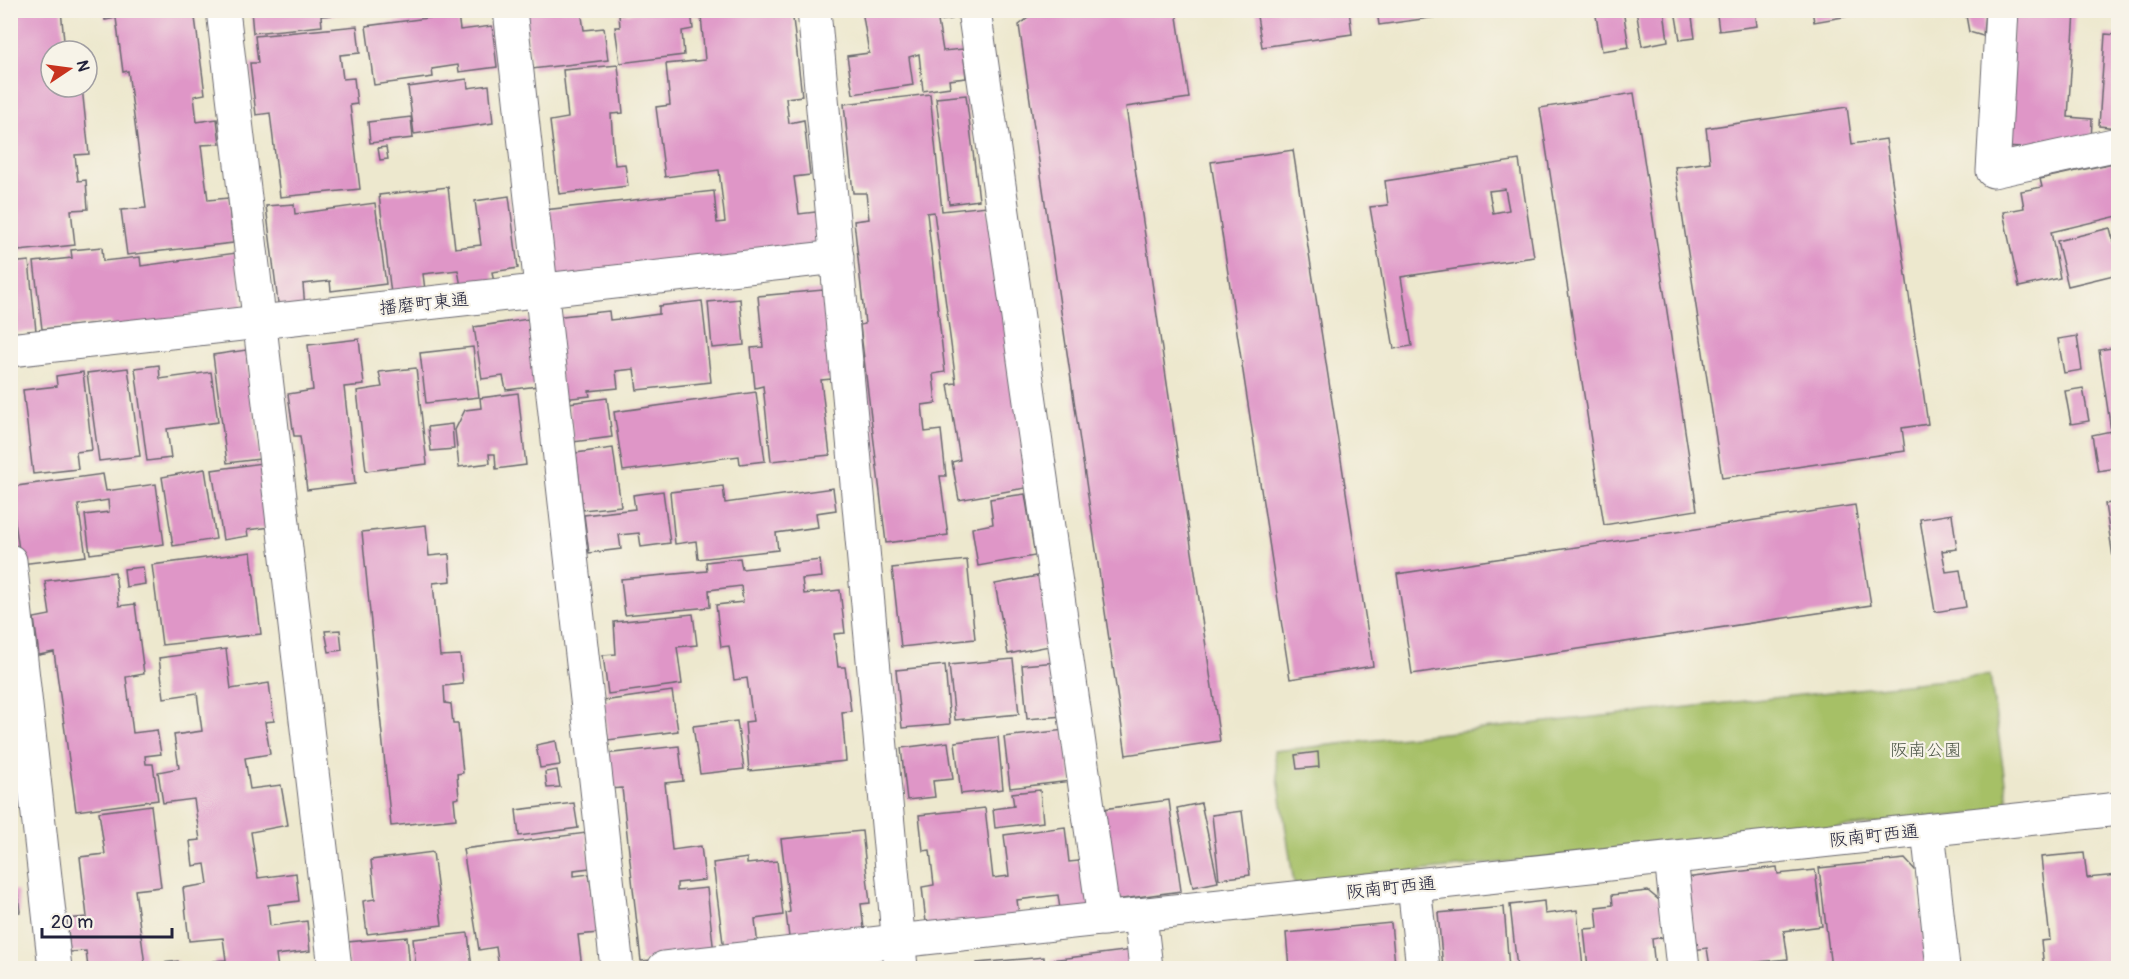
<svg xmlns="http://www.w3.org/2000/svg" width="2129" height="979" viewBox="0 0 2129 979" font-family="Pangolin,'Klee One',sans-serif">
<rect width="100%" height="100%" fill="#f7f3e8"/>
<filter id="ink" filterUnits="userSpaceOnUse"><feTurbulence type="fractalNoise" baseFrequency=".0167" numOctaves="2"/><feDisplacementMap in="SourceGraphic" scale="12" xChannelSelector="R" yChannelSelector="G"/><feConvolveMatrix kernelMatrix="1 2 1 2 8 2 1 2 1" color-interpolation-filters="sRGB"/></filter>
<filter id="wash" filterUnits="userSpaceOnUse"><feTurbulence type="fractalNoise" baseFrequency=".008" numOctaves="4" result="noise"/><feDisplacementMap in="SourceGraphic" scale="24" xChannelSelector="R" yChannelSelector="G"/><feGaussianBlur stdDeviation="1.35" result="paint"/><feColorMatrix in="noise" values="0 0 0 0 0 0 0 0 0 0 0 0 0 0 0 0 0 1.4 0 .05"/><feComposite in="paint" operator="in"/></filter>
<g filter="url(#wash)">
<rect width="100%" height="100%" fill="#ede8ce"/>
<path fill="#a6c066" stroke="#647150" stroke-width="1.5" d="M1990,675L2009,810L1294,884L1274,751Z"/>
<g id="blocks">
<g fill="#df96c7" fill-rule="evenodd">
<path d="M10,10H61L65,51H51V87H82L89,154L75,155L78,181L86,180L88,209L71,210L75,245L19,251L10,170V102L15,98L10,56Z"/>
<path d="M104,10H194L205,94L194,96L197,122L217,119L220,144L201,145L208,200L228,198L233,243L127,255L121,210L146,208L128,71L123,72L116,18L105,20Z"/>
<path d="M251,10H358V13L321,16L322,26L253,33Z"/>
<path d="M525,10H581L584,30L604,28L608,60L532,69Z"/>
<path d="M657,10H691L693,29L682,31L684,55L620,63L615,27H620L619,15Z"/>
<path d="M694,10H792L802,96L786,98L789,123L804,120L810,175L794,177L799,214L824,211L828,251L553,282L544,210L714,191L717,223L725,222L719,170L665,177L656,107L670,105L666,64L705,60L701,16H694Z"/>
<path d="M862,10H951L952,19L938,21L943,51L963,49L966,78L949,80L950,87L923,91L919,54L909,57L913,85L853,94L847,56L869,53Z"/>
<path d="M1026,10H1176L1189,98L1126,107L1220,741L1126,755L1019,25L1028,18Z"/>
<path d="M1256,10H1349L1352,34L1262,47Z"/>
<path d="M1377,10H1473V12L1379,25Z"/>
<path d="M1595,10H1623L1629,47L1602,51Z"/>
<path d="M1636,10H1664L1668,41L1642,46Z"/>
<path d="M1675,10H1691L1695,38L1680,40Z"/>
<path d="M1755,10L1757,26L1719,31L1717,15Z"/>
<path d="M1812,10H1854V15L1814,22Z"/>
<path d="M1965,10H1985L1983,36L1969,32Z"/>
<path d="M2013,10L2075,12L2068,117L2092,119L2091,144L2061,150L2003,147Z"/>
<path d="M458,14L460,30L492,26L497,67L459,72L458,65L432,69L433,77L374,85L366,26Z"/>
<path d="M357,26L360,53L340,55L343,79L354,78L357,104L350,105L360,189L280,197L270,113L256,115L250,63H258L255,36Z"/>
<path d="M2105,34L2118,35V128L2099,126Z"/>
<path d="M618,65L623,113L611,114L613,145L615,165L625,164L628,186L559,194L550,121L568,118L563,70Z"/>
<path d="M467,79L468,88L489,85L493,123L414,134L408,87Z"/>
<path d="M1634,93L1697,510L1604,525L1540,108Z"/>
<path d="M930,94L942,211L987,206L1031,487L959,500L952,462L960,460L948,384L956,383L934,212L927,213L945,372L933,374L936,403L922,405L925,432L941,430L946,476H940L948,535L886,543L860,325L865,324L854,221L869,219L866,193H853L844,104Z"/>
<path d="M966,95L979,200L949,204L936,98Z"/>
<path d="M1847,107L1852,144L1886,139L1928,424L1902,428L1905,451L1722,478L1675,167L1710,162L1706,128Z"/>
<path d="M411,117L413,138L370,143L368,122Z"/>
<path d="M386,147L388,159L380,160L378,148Z"/>
<path d="M1293,150L1373,666L1290,679L1211,162Z"/>
<path d="M1519,160L1534,257L1401,277L1412,346L1394,349L1370,207L1388,205L1385,181ZM1505,189L1509,210L1493,213L1489,191Z"/>
<path d="M2118,162V216L2051,232L2060,278L2019,287L2003,212L2024,208L2021,191L2042,187L2040,179Z"/>
<path d="M448,187L455,248L481,245L475,201L509,196L518,268L492,272L494,283L461,287L458,270L423,274L425,290L391,294L379,195Z"/>
<path d="M375,203L386,284L331,291L330,281L303,284L305,308L279,311L266,206L294,204L295,214Z"/>
<path d="M2110,228L2114,243L2118,242V274L2068,286L2057,241Z"/>
<path d="M102,247L103,261L140,257L141,266L236,253L243,307L111,330L110,322L42,329L34,262L72,258L71,250Z"/>
<path d="M29,261L36,331L12,333L10,263Z"/>
<path d="M823,290L832,379L821,380L830,455L771,461L763,386L755,388L751,348L763,347L758,296Z"/>
<path d="M740,299L744,345L712,348L708,302Z"/>
<path d="M702,301L711,382L637,390L634,369L616,371L618,388L589,391L590,396L562,399L553,317L609,311L610,320L629,318L659,314V306Z"/>
<path d="M528,319L538,386L506,390L503,376L482,379L474,327Z"/>
<path d="M2077,336L2082,370L2064,373L2058,339Z"/>
<path d="M359,339L364,385L344,387L355,484L307,490L300,436H294L288,394L313,390L308,345Z"/>
<path d="M473,347L479,397L426,403L420,353Z"/>
<path d="M2118,347V468L2098,471L2092,435L2111,431L2099,350Z"/>
<path d="M246,350L260,459L227,463L213,355Z"/>
<path d="M159,365L160,379L211,372L218,422L167,429L171,458L147,461L135,368Z"/>
<path d="M128,368L140,456L99,461L87,373Z"/>
<path d="M416,368L427,464L366,471L357,391L382,387L379,372Z"/>
<path d="M83,372L92,450L76,452L78,469L33,474L23,390L57,386L56,376Z"/>
<path d="M2083,388L2089,421L2071,424L2065,391Z"/>
<path d="M756,392L765,461L740,464L739,456L623,471L614,412Z"/>
<path d="M518,393L526,465L496,469L495,454H489L490,463L459,467L455,430L465,410L481,408L480,398Z"/>
<path d="M607,398L612,437L573,442L569,403Z"/>
<path d="M452,424L454,449L431,451L428,427Z"/>
<path d="M613,448L621,506L583,510L576,453Z"/>
<path d="M262,463L271,527L247,530L248,536L223,540L212,470Z"/>
<path d="M205,469L216,539L173,546L162,477Z"/>
<path d="M103,474L106,491L156,484L164,544L90,554L85,515L109,512L108,500L78,505L86,556L21,564L10,487Z"/>
<path d="M723,486L725,503L833,488L836,510L816,513L818,527L776,533L778,550L698,559L696,541L675,544L670,492Z"/>
<path d="M663,491L670,543L641,547L639,533L619,535L621,549L589,553L584,515L635,509L633,495Z"/>
<path d="M1025,494L1035,556L978,566L972,528L993,524L990,499Z"/>
<path d="M2118,502V584H2117L2105,504Z"/>
<path d="M1855,505L1871,605L1412,674L1397,574Z"/>
<path d="M1952,514L1957,549L1942,551L1946,572L1960,570L1966,607L1935,612L1920,519Z"/>
<path d="M426,525L429,556L449,554L451,581L433,583L440,656L460,655L463,684L444,686L445,703L451,704L453,724H458L463,773L457,774L459,798L454,799L456,819L391,826L362,532Z"/>
<path d="M251,552L261,634L162,645L152,565Z"/>
<path d="M740,558L742,569L820,560L822,577L802,579L804,594L840,590L845,633L834,634L838,667H845L851,711L842,712L846,761L749,771L745,722L753,721L747,678L734,680L729,646L721,647L716,605L743,602L741,586L709,590L710,607L625,615L621,579L707,571L706,562Z"/>
<path d="M967,560L975,639L901,647L892,568Z"/>
<path d="M143,567L145,584L126,587L124,569Z"/>
<path d="M115,572L119,606L135,604L144,674L126,677L133,733L157,730L161,754L145,756L146,764H153L158,800L76,811L54,652L39,655L34,618L50,615L45,581Z"/>
<path d="M1043,575L1055,645L1008,654L995,584Z"/>
<path d="M693,614L697,645L677,647L682,684L608,694L603,655L616,654L614,622Z"/>
<path d="M340,630L342,650L329,652L325,631Z"/>
<path d="M226,649L231,689L269,683L274,721L265,722L270,754L245,758L250,789L281,785L288,825L251,832L258,878L296,873L299,901L268,905L270,926L307,921L310,951L276,955L278,968H215L214,961L226,960L223,938L189,941L183,888L208,884L205,864L193,866L190,841L200,840L194,799L163,803L158,772L179,768L174,735L202,731L197,693L164,698L159,658Z"/>
<path d="M1013,659L1019,714L955,720L949,665Z"/>
<path d="M1058,662L1063,716L1027,719L1022,665Z"/>
<path d="M945,665L950,724L902,728L896,670Z"/>
<path d="M672,691L678,731L608,740L603,701Z"/>
<path d="M737,721L744,769L700,774L693,726Z"/>
<path d="M1065,730L1071,781L1010,788L1004,737Z"/>
<path d="M998,737L1003,789L961,794L955,742Z"/>
<path d="M556,741L560,765L540,768L536,745Z"/>
<path d="M948,742L953,779L933,781L935,797L907,800L901,748Z"/>
<path d="M679,746L683,781L665,783L672,850L701,846L705,880L677,883V891L707,888L714,954L641,961L622,788L608,789L604,754Z"/>
<path d="M1318,752L1319,767L1297,769L1295,755Z"/>
<path d="M557,770L560,787L547,788L545,772Z"/>
<path d="M1040,790L1043,822L995,828L993,809L1014,806L1012,793Z"/>
<path d="M1169,800L1181,891L1115,900L1103,809Z"/>
<path d="M574,803L578,828L519,836L516,810Z"/>
<path d="M1201,803L1218,882L1193,887L1177,808Z"/>
<path d="M151,805L161,887L135,890L145,965L178,961L179,968H88L86,951L70,952L67,919L87,917L80,857L105,854L99,812Z"/>
<path d="M985,808L993,878L1009,876L1004,835L1065,827L1069,862L1089,860L1095,912L1061,916L1058,895L1017,900L1020,922L927,931L922,887L934,885L930,850L923,851L919,815Z"/>
<path d="M1242,811L1250,875L1219,879L1212,815Z"/>
<path d="M862,831L870,903L861,904L865,937L790,945L786,913L790,912L781,839Z"/>
<path d="M586,833L590,868L574,870V876L589,874L598,933L578,935L582,968H499L496,947L479,950L463,849Z"/>
<path d="M433,852L442,925L367,934L363,901L375,899L371,860Z"/>
<path d="M2084,853L2087,878L2118,875V968H2044L2041,941L2050,940L2041,857Z"/>
<path d="M747,858V864L777,861L783,915L755,919L758,947L724,951L713,863Z"/>
<path d="M1905,859L1916,871L1927,968H1831L1819,868Z"/>
<path d="M1777,867L1778,874L1815,870L1822,926L1784,931L1788,959L1710,967L1707,948L1693,950L1685,878Z"/>
<path d="M17,890L20,912L10,914V891Z"/>
<path d="M1648,891L1660,901L1664,937L1652,939L1655,968H1588L1584,929L1598,928L1596,907L1613,905L1612,895Z"/>
<path d="M1544,901L1545,914L1577,910L1583,968H1517L1510,905Z"/>
<path d="M1504,907L1509,968H1443L1438,913Z"/>
<path d="M1391,923L1395,964L1342,968H1289L1286,933Z"/>
<path d="M468,933L472,968H416L413,939Z"/>
<path d="M407,937L410,968H349L347,942Z"/>
<path d="M1132,950L1134,968H1052L1051,960Z"/>
<path d="M1044,957V968H977V963Z"/>
</g>
</g>
</g>
<g filter="url(#ink)">
<use href="#blocks" fill-opacity="0" stroke="#69676e" stroke-width="1.5"/>
<g fill="none" stroke-linecap="round" stroke-linejoin="round">
<defs>
<g id="street">
<path d="M223,10L335,968"/>
<path d="M510,10L617,968"/>
<path d="M814,10L901,968"/>
<path d="M974,10L1104,919"/>
<path d="M2002,10L1993,171L2118,144"/>
<path d="M10,350L837,257"/>
<path d="M10,561L55,968"/>
<path d="M1928,830L1943,968"/>
<path d="M1671,858L1683,968"/>
<path d="M1414,886L1423,968"/>
<path d="M1140,916L1146,968"/>
<path d="M664,968L897,941L2118,809"/>
</g>
</defs>
<use href="#street" stroke="#69676e" stroke-width="35"/>
<use href="#street" stroke="#fff" stroke-width="33"/>
</g>
</g>
<g text-anchor="middle" dominant-baseline="central" stroke-width="4.5" stroke-linejoin="round" paint-order="stroke">
<g font-size="18" fill="#22223b" stroke="#f7f3e8">
<text transform="translate(424 304) rotate(-6)">播磨町東通</text>
<text transform="translate(1874 836) rotate(-6)">阪南町西通</text>
<text transform="translate(1391 888) rotate(-6)">阪南町西通</text>
</g>
<g font-size="18" fill="#50594a" stroke="#f7f3e8">
<text x="1926" y="750">阪南公園</text>
</g>
</g>
<rect width="2129" height="979" fill="none" stroke="#f7f3e8" stroke-width="36"/>
<g transform="translate(69 69) rotate(77)"><circle r="28" fill="#f7f3e8" stroke="#a29fa3" stroke-width="1.5"/>
<path d="M0-4.5L10 22L0 15L-10 22Z" fill="#c8321e"/>
<text y="-9" font-size="16" font-weight="bold" text-anchor="middle" fill="#22223b">N</text>
</g>
<path d="M42 928v9h130v-9" fill="none" stroke="#22223b" stroke-width="3"/>
<text x="51" y="928" font-size="18" fill="#22223b" stroke="#f7f3e8" stroke-width="4.5" paint-order="stroke">20 m</text>
</svg>
